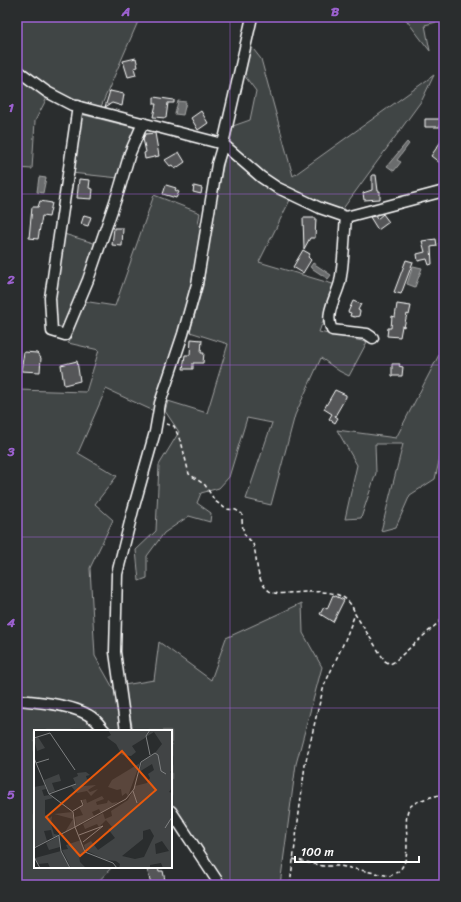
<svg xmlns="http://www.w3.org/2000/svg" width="461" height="902" viewBox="0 0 461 902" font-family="Sriracha,sans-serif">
<rect width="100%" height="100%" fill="#2a2d2e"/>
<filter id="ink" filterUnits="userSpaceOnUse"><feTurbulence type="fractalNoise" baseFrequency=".025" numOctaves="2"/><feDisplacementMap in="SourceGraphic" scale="8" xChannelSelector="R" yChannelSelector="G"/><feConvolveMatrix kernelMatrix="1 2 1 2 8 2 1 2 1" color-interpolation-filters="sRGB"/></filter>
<g filter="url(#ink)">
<g fill="#414445" stroke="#a0a2a2">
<path d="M17,17H140L100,109L70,100L51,89L17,62Z"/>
<path d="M404,17H444V20L425,25L430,51Z"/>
<path d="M250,45L261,59L293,176L434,75L422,100L342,210L294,192L259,170L229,142L233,126L250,120L256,91L244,75Z"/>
<path d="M17,76L47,98L35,121L32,169L17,168Z"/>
<path d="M80,114L136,128L119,178L71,173Z"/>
<path d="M226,153L290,200L259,262L336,285L319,332L367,342L349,376L339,371L321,358L295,415L271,505L246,499L272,423L247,418L229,477L219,488L201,493L197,503L211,513L210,522L189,516L164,533L147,556V578L139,581L136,550L156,531L159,465L179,432L165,411L168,401L207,413L228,344L190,332L203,286L212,217Z"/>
<path d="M154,195L200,213L198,224L204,232L191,299L156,412L106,389L78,453L117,476L95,504L113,520L90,568L95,656L117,695L124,731H35V867H112L95,885H17V390L86,392L99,350L68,343L83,301L115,306Z"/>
<path d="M64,234L97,244L64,331L53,328L55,288Z"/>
<path d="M442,349H444V440L435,479L410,495L396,527L381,531L403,444H375L376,473L361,518L345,519L357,465L337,430L396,438Z"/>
<path d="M302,603L303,633L322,667L296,764L280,885H226L171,803V731H133L124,685L154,680L159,642L211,680L226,638Z"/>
</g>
<g fill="#6a6c6d" stroke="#a6a7a7">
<path d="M178,101L186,102L183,115L175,114Z"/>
<path d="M407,142L409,144L397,160L401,162L394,171L387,166Z"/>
<path d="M39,177L46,178L43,193L37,192Z"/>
<path d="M313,263L331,275L328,279L310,267Z"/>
<path d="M413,266L422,268L415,287L407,284Z"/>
</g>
<g fill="#555758" stroke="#fff">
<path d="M136,58L138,67L134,68L136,75L128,77L123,61Z"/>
<path d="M110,91L124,94L122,106L112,103L105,107Z"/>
<path d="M154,97L174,100V103H168L166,118L153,117L156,104H154Z"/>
<path d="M201,111L208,123L198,130L191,118Z"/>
<path d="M425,119H441L440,127H425Z"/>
<path d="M155,133L159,156L145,159L144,153L146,152L143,139L145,134Z"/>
<path d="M444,137V158L440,163L431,156Z"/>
<path d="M179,152L185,162L175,169L172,165L170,166L165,160Z"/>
<path d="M372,175H376L378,191H380V199L364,200L363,193L372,190Z"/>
<path d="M79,179L90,180L89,188L93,189L92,199L77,198Z"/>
<path d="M166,185L176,188L175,190L179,192L176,198L163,194Z"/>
<path d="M194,186L202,188L201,194L193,192Z"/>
<path d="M40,201L52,203L49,217L42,216L38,239L29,238L32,207H38Z"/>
<path d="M383,214L389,222L378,230L370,217L375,216L377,219Z"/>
<path d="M84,215L91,217L88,226L81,224Z"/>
<path d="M303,218H316L315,238H310L304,249Z"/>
<path d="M114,228H123L122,246L112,245Z"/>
<path d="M436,239L437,246L431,247L432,264L429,265L427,259L418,261L417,254L425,252L422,241Z"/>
<path d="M303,250L310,254L308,257L311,260L303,273L293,267Z"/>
<path d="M406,260L413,262L401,294L394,292Z"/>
<path d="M353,301L361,304L358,310L360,311L359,316L355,317L350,316L351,313L348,312Z"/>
<path d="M397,304L411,306L409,315L407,314L404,327L402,326L400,337L387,336L388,328H391L392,316L395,317Z"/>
<path d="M191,339L202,340L201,353H204L203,363H193V369H183L185,355H190Z"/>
<path d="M24,352L37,353L41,358L40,372L21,371Z"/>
<path d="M77,361L80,381L64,385L61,365Z"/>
<path d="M392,364H400L399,366L403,367L402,376H392Z"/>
<path d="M335,390L346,395V397L335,416L338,418L335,423L329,419L332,414L324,409Z"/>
<path d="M333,595L344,600L333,622L320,614L324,607L327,609Z"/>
<path d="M151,867H158L159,871H163L166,885H151L147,868Z"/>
</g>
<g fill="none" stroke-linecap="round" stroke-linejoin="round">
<defs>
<g id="minor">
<path d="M17,70L47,92L72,105L223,144L252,17"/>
<path d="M78,106L50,298L52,331L65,335L88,280L119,190L130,153L143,123"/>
<path d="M346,217C344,238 344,261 340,282C336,298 324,314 332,330L367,334L373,338"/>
<path d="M18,700C39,702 78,705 94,719C98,722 101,727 105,731"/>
<path d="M126,731L115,652L117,574L133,510L155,432L160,403L183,334L197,284L217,164L223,144L261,177L276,187L320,208L346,217L444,191"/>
<path d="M171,811L220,885"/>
</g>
</defs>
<use href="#minor" stroke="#fff" stroke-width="13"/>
<g stroke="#fff" stroke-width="1.5" stroke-dasharray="4 3" stroke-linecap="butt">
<path d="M166,424L174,426L182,445L189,474L205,485L215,501L226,509L236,510L242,514C242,521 242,529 245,535C247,539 252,541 253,544C258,558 255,577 266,588C271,594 278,594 286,593C310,593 347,584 355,614"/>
<path d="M293,859L323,866H340L390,876C394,874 400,871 402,867C413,851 401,817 410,807C416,800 435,796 444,794"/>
<path d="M290,885L305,765L317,713L324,686L345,640L355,614L385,661L390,664L394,662L439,622L444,613"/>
</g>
<use href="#minor" stroke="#2a2d2e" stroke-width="10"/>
</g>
</g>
<path fill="none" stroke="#9c61cf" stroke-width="1" stroke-opacity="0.55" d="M230,17V885M17,194H444M17,365H444M17,537H444M17,708H444"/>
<g transform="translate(34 730)">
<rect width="138" height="138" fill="#2a2d2e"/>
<path d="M74,0H116L111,8L98,16L102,22L97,26L88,25L82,14L75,9L73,7L77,5ZM117,0H138V40L136,42L138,44V58L135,62L138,63V138H129L127,133L116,135V138H85L86,134L82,131L72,130L51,120L50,115L57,111L64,120L81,108L74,99L78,97L72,90L65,97L63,94L51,99L49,94L69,83L71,89L78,86L77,81L94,70L101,56L113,53L116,48L114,44L120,40L118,34L105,42L108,32L121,23L128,14L120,2L112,7ZM116,99L120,106L110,127L101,129L88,126L109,109V101ZM128,111L135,121L122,124L121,114ZM4,7L11,18L3,21L0,9ZM106,33L94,66L92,63L88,66L87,59L83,60L74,57L78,50ZM52,42L56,45L52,46L53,49L59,48L53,50L49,54L50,56L62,55L54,60L56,62L64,59L57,66L53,61L43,63L37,56L42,54L39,48L44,46L43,43ZM25,44L27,51L18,53L21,61L15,63L10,50ZM11,55L12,59L8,60L10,66L15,65L19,68L11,70V85L16,88L18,86L17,94L20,104L25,105L19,108L17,100L10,101L13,111L0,117V57ZM68,66L70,69L62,72L63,75L73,73L74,70L78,73L84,72L67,83L65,79L58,82L60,86L42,96L41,87L49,85L45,77L50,75L48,70L52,69L53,73ZM38,82L41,96L31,102L39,89L20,84ZM25,106L26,117L15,120L12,113ZM47,110L51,123L45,126L46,132L52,138H37L28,120L34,119L32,115ZM27,121L36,138H16L14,133L4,134L1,128Z" fill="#414445" fill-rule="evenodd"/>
<path fill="none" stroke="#7f8182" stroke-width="1" d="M116,0L112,6L116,25M0,8L16,3L41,40M0,28L15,64L39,82L41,97L92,69L100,59L107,32L121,23L124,25L127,41L132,44M2,33L15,29M99,61L103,73M15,64L42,54M39,81L49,75L47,70M131,98L138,87M45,105L69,96L49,112M25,106L27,121L36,138M0,118L41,97L51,122L79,133L83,138M0,127L6,138"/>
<path fill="#e8590c" fill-opacity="0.15" stroke="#e8590c" stroke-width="2" d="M88,21L122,60L46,126L12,87Z"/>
<rect width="138" height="138" fill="none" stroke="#fff" stroke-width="2"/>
</g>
<rect width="461" height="902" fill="none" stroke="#2a2d2e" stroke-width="44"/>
<path d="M295 856v6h124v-6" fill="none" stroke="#ffffff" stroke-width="2"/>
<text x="301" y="856" font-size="12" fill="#ffffff" stroke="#2a2d2e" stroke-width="3" paint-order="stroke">100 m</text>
<rect x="22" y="22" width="417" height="858" fill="none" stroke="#9c61cf" stroke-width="1.5"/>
<g font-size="13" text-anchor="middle" font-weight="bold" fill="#9c61cf">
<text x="126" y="16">A</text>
<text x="335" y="16">B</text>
<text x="11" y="112">1</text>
<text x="11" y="284">2</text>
<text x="11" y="456">3</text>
<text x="11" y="627">4</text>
<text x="11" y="799">5</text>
</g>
</svg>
